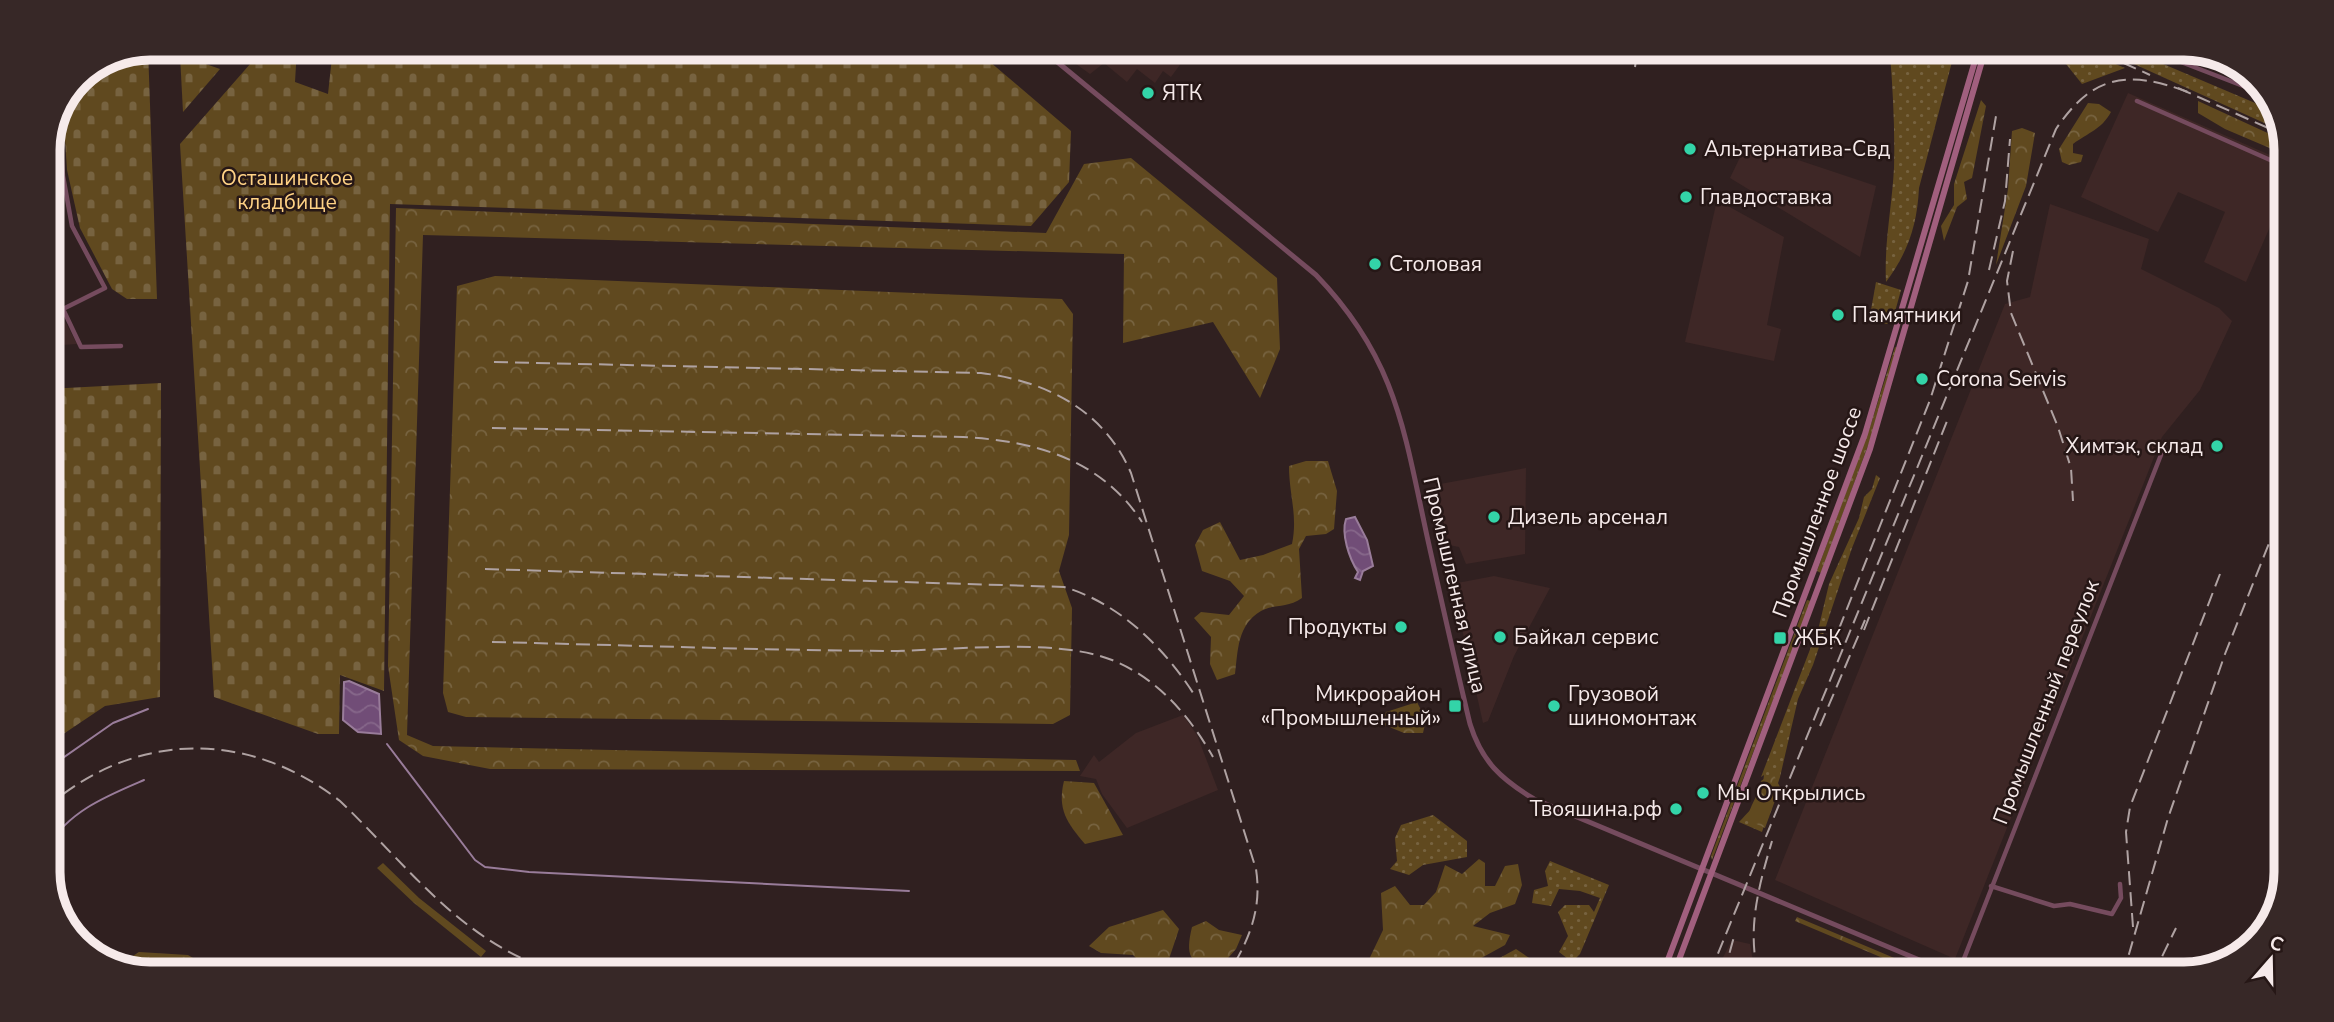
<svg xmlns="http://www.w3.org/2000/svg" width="2334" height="1022" viewBox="0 0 2334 1022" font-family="'Nunito Sans',sans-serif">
<defs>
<pattern id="grass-dots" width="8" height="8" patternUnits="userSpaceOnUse" patternTransform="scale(1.75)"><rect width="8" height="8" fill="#60491f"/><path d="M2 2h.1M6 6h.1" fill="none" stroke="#776340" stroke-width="1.8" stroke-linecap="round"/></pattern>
<pattern id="forest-crowns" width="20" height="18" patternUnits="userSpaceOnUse" patternTransform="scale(1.75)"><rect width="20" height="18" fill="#60491f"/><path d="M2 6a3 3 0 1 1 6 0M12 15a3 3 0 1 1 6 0" fill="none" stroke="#776340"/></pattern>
<pattern id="wetland-marsh" width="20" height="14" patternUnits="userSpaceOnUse" patternTransform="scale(1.75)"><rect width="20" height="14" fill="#60491f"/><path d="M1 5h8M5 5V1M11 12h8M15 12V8" fill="none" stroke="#776340"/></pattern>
<pattern id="cemetery-stones" width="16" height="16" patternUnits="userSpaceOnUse" patternTransform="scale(1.75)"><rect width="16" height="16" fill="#60491f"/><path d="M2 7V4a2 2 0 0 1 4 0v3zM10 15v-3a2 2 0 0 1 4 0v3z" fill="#776340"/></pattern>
<pattern id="water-waves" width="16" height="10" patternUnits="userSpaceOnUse" patternTransform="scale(1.75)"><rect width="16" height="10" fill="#714d77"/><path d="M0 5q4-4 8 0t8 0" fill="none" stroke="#86678a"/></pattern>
</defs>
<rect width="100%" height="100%" fill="#302020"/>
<g fill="#3e2726">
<path d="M1058,51H1190L1171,77L1163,71L1155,83L1137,69L1127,82L1104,63L1090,74Z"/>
<path d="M2190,55H2223L2246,73L2243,80Z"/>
<path d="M2128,93L2286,162V190L2246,282L2204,262L2225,212L2178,192L2158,232L2081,197Z"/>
<path d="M1747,143L1876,186L1860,257L1730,178Z"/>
<path d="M1717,200L1784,237L1767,325L1781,329L1774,361L1685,342Z"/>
<path d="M2050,204L2149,239L2141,269L2219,308L2232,321L2200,390L2162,437L1955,959L1775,880L2005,304L2030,297Z"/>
<path d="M47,289H48L77,344L47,346Z"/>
<path d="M1526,468L1525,554L1466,564L1459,547L1449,545L1435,485Z"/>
<path d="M1494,576L1550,588L1514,656L1488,721L1483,723L1452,584Z"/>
<path d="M1183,715L1197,735L1218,790L1127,828L1102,794L1096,779L1080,776L1094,755L1099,762L1136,733Z"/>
<path d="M1732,940L1750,944L1755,973H1715Z"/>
</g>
<g fill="url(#grass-dots)">
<path d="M1890,54H1954L1919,188C1917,226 1908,252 1886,282C1884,243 1892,207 1894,168C1895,130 1893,92 1890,54Z"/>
<path d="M2058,54H2092L2125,68L2082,84Z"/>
<path d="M2114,55H2142L2274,111L2282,131Z"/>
<path d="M1876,282L1901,290L1893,319L1887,324L1869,321Z"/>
<path d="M1895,347L1898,348L1870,440L1821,573L1817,571L1871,424Z"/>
<path d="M1876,475L1880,478L1852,548L1813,665L1798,699L1780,777L1762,832L1739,822C1757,803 1761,801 1764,775L1761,777L1819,626L1829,584L1859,518L1864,497L1872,489Z"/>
<path d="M1807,600L1811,601L1712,860L1711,856Z"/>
<path d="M1433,815L1467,841V857L1423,865L1409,875L1390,869L1397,861L1395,838L1401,825Z"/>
<path d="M1550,861L1609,885L1580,954L1572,962L1559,952L1568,936L1558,912L1565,905H1589L1594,912L1600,898L1580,891L1559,889L1551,906L1532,903L1534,890L1548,886L1545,871Z"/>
<path d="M1516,949L1535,962L1542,972H1474Z"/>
</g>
<g fill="url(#forest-crowns)">
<path d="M1981,100L1986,106L1972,178L1964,182L1967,199L1957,207L1944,241L1941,226L1954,205V184Z"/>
<path d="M2198,101L2285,141L2286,155L2225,129L2198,113Z"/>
<path d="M2088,103L2099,104L2111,112C2101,130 2089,132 2073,144V153L2083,155L2081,162L2069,165L2062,162L2059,149Z"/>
<path d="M2022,128L2035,133L2026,186L1996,265L2008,189L2012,131Z"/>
<path d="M1131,158L1277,278L1280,349L1260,398L1213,322L1123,343L1124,254L423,235L407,735L433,746L1076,760L1080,771L490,769L423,756L399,740L388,666L396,208L1046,233L1084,164Z"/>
<path d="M495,276L1062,299L1073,314L1069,535L1059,571L1072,608L1070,715L1053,724L466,717L448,712L443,693L457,286Z"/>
<path d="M1306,461H1328L1337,491L1334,529L1326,534L1306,536L1299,549L1302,598C1286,609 1272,604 1261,611C1237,625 1238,651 1235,674L1217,680L1210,664L1211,637L1194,618L1201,612L1229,615L1244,596L1230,581L1202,571L1195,545L1203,530L1220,522L1240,560L1263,555L1292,544C1298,515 1289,495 1289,466Z"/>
<path d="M1417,702L1426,720L1423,733H1404L1382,724L1386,712Z"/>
<path d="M1773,773L1780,787L1765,828L1748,820C1748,806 1760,795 1761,781Z"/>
<path d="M1064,781L1094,783L1123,835L1085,844C1067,823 1057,809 1064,781Z"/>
<path d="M1479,859L1485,863V886H1495L1505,866L1518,864L1522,885L1515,904L1490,913L1473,926L1510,935L1505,945L1456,972H1363L1383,930L1381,893L1395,886L1410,905H1424L1436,892L1445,865L1462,874Z"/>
<path d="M383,863L419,898L486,951L481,957L414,903L377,868Z"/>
<path d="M1163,910L1179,929L1165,971H1149L1133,955L1101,953L1089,946L1109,927Z"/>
<path d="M1797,917L1918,968L1916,972L1795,921Z"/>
<path d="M1206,921L1219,930L1242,935L1236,949L1221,966C1189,967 1185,956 1192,927Z"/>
</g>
<path fill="url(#wetland-marsh)" d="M139,952L188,955L208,967H116Z"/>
<g fill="url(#cemetery-stones)">
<path d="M264,48H297L295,82L328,94L333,48L976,50L1071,131L1069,182L1031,226L390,204L384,691L340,675L339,734H318L214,697L180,144Z"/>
<path d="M148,49L157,299H127L112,289L80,228L67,170L63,109L78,77Z"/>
<path d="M180,55L220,69L183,112Z"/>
<path d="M161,383L160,697L105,706L47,745V389Z"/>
</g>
<g fill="url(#water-waves)" stroke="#997c9a" stroke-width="2">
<path d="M1355,517L1367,540L1373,566L1363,571L1360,580L1355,578L1358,572C1349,558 1341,534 1346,519Z"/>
<path d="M349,681L379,694L381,734L358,732L343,720L344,682Z"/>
</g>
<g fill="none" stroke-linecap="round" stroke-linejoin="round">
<g stroke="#997c9a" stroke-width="2">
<path d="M387,744L475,860L485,867L529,872L909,891"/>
<path d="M47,769L113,723L148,709"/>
<path d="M48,847C68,811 109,795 144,780"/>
</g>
<g stroke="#754b5e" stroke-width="4.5">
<path d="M2163,55L2269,96"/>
<path d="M2137,101L2286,167"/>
<path d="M59,119L63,176L72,226L105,288L63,309L81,347L121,346"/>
<path d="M1991,886L2054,906L2070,904L2112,914L2121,898L2120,884"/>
<path d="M1958,974L2166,442"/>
</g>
<path stroke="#754b5e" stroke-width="5" d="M1044,51L1316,275C1396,358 1404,430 1427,536C1441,599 1455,662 1470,724C1482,762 1501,779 1534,799L1953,974"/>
<g stroke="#a15f7e" stroke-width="6">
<path d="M1663,973L1865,434L1977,54"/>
<path d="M1674,973L1870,449L1984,54"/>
</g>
<g stroke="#afa2a2" stroke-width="2" stroke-dasharray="14 7" stroke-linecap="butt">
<path d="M2104,54L2150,75"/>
<path d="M1635,67L1637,53"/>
<path d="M2178,88L2284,135"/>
<path d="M2013,251L2007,281L2011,313L2058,427L2071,468L2073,501"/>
<path d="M1989,270L2005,201L2010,139"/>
<path d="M494,362L981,373C1046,381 1104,410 1131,473L1256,869C1262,908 1250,938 1230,971"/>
<path d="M492,428L963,437C1035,441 1101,459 1142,522"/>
<path d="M485,569L1064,587C1119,603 1165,648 1195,696"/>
<path d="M1864,630L1949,416"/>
<path d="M492,642C623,645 754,650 885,651C949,651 1054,637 1112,660C1157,678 1189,715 1213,757"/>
<path d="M1831,649L1930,400L1968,281L1996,116"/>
<path d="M1820,726L1865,620"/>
<path d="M47,807C136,730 249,730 340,801C406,864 460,940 549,969"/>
<path d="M2133,927L2126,832L2130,807L2220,574"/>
<path d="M1710,973L2056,129C2093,74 2128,70 2188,92"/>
<path d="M1724,973L1735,933"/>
<path d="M1758,973C1747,928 1759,885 1772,841"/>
<path d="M2123,975L2168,818L2225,654L2283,508"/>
<path d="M2153,975L2176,928"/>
</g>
</g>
<g fill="#33d4a8" stroke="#261716" stroke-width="2.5">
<circle cx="1148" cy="93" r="7"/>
<circle cx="1690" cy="149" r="7"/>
<circle cx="1686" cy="197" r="7"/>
<circle cx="1375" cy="264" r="7"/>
<circle cx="1838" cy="315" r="7"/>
<circle cx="1922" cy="379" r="7"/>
<circle cx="2217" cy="446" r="7"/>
<circle cx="1494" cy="517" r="7"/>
<circle cx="1401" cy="627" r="7"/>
<circle cx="1500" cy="637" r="7"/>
<rect x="1773" y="631" width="14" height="14" rx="3.5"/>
<rect x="1448" y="699" width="14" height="14" rx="3.5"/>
<circle cx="1554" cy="706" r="7"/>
<circle cx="1703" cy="793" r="7"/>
<circle cx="1676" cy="809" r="7"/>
</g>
<g text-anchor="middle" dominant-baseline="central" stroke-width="5" stroke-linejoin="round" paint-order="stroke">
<g font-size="21" fill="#f6eaea" stroke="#261716" text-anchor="start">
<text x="1162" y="93">ЯТК</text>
<text x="1704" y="149">Альтернатива-Свд</text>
<text x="1700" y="197">Главдоставка</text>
<text x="1389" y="264">Столовая</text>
<text x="1852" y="315">Памятники</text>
<text x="1936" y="379">Corona Servis</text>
<text x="2203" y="446" text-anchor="end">Химтэк, склад</text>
<text x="1508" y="517">Дизель арсенал</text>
<text x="1387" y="627" text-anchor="end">Продукты</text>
<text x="1514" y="637">Байкал сервис</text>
<text x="1794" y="638">ЖБК</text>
<text x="1441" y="694" text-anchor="end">Микрорайон<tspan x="1441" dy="24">«Промышленный»</tspan></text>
<text x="1568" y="694">Грузовой<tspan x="1568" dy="24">шиномонтаж</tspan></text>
<text x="1717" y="793">Мы Открылись</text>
<text x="1662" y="809" text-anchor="end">Твояшина.рф</text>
</g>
<g font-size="21" fill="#ffd285" stroke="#261716">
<text x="287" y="178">Осташинское<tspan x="287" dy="24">кладбище</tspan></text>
</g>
<g font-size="21" fill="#f6eaea" stroke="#261716">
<text transform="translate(1817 512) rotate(-70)">Промышленное шоссе</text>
<text transform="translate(1455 585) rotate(77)">Промышленная улица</text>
<text transform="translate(2046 702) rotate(-69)">Промышленный переулок</text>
</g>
</g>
<path d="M0 0H2334V1022H0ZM150 60H2184A90 90 0 0 1 2274 150V872A90 90 0 0 1 2184 962H150A90 90 0 0 1 60 872V150A90 90 0 0 1 150 60Z" fill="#372827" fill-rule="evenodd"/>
<path fill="none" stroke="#f6eaea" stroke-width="9" d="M150 60H2184A90 90 0 0 1 2274 150V872A90 90 0 0 1 2184 962H150A90 90 0 0 1 60 872V150A90 90 0 0 1 150 60Z"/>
<g transform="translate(2271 959) rotate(20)" stroke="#261716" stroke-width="5" paint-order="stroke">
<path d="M0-5L12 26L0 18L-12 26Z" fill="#f6eaea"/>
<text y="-10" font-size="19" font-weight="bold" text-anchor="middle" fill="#f6eaea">С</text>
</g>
</svg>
